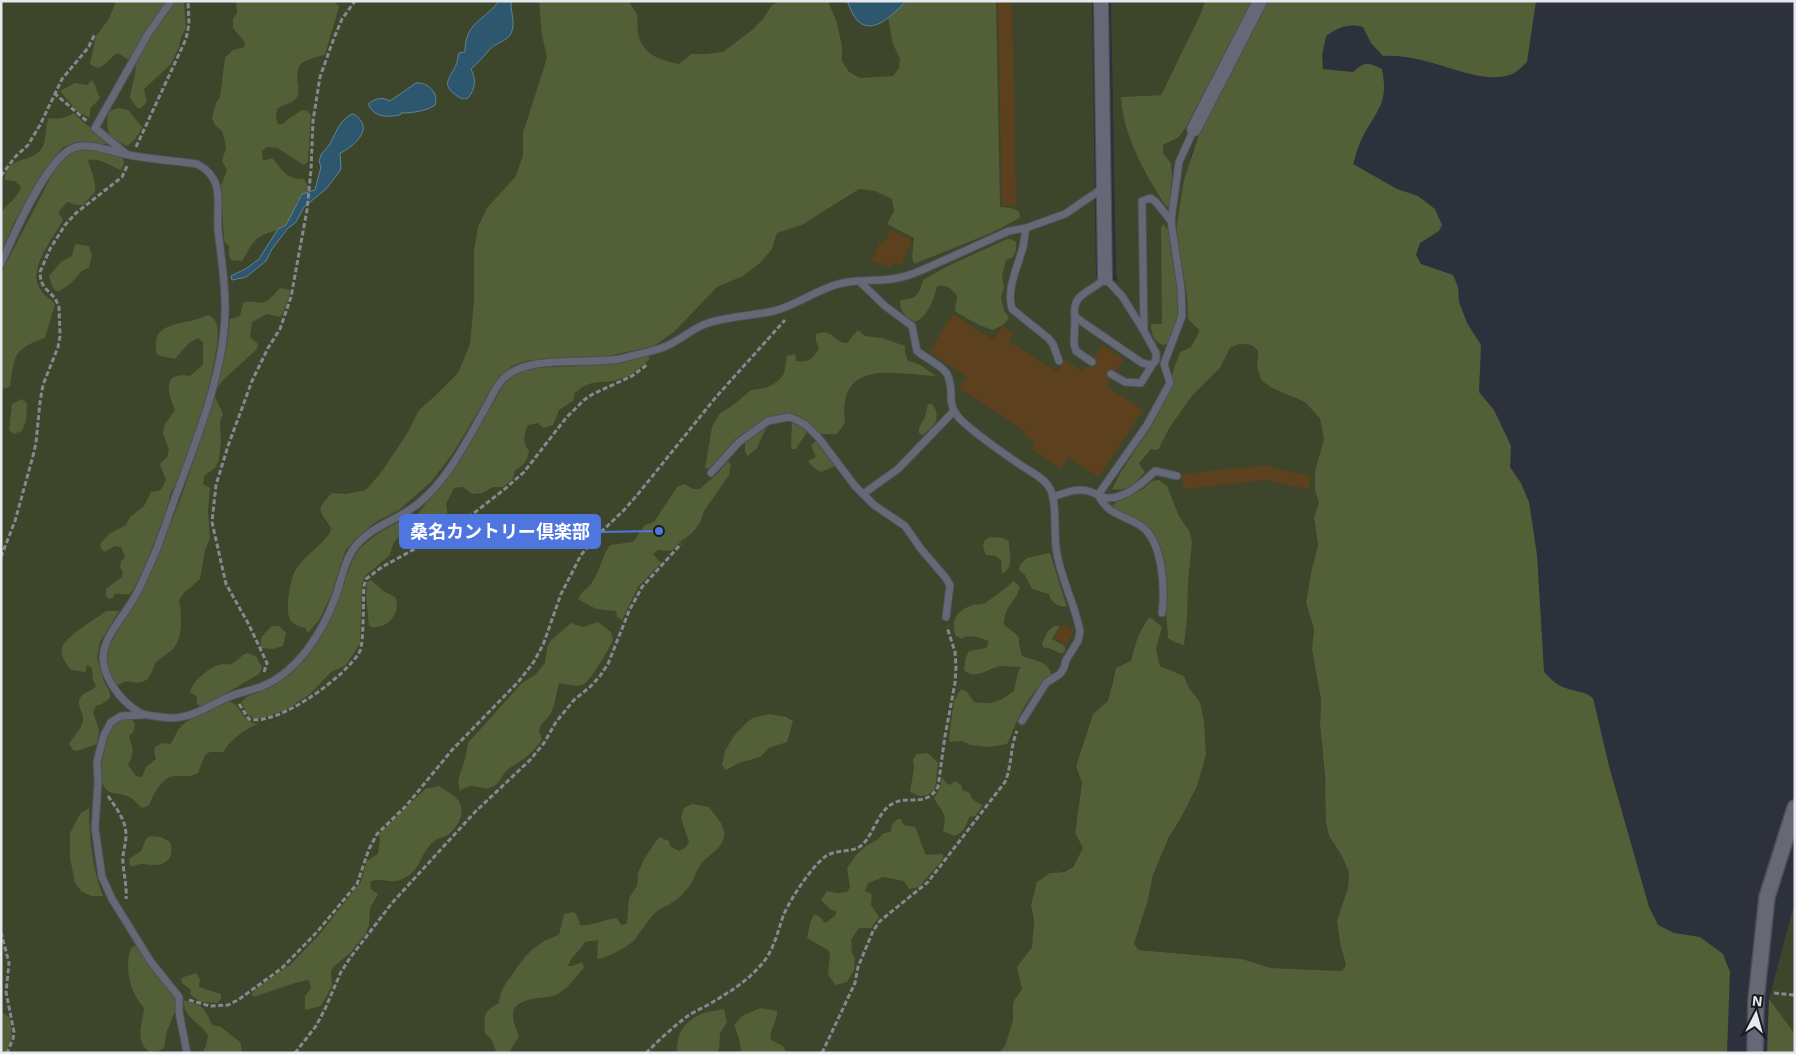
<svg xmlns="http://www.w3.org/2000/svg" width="1796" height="1054" viewBox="0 0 1796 1054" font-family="'Exo 2','Noto Sans JP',sans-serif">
<rect width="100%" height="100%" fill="#2d313c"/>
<g fill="#3d462a">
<path d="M1,1H1092L1096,277L1118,281L1116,272L1111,1H1205L1201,13L1161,95L1121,97C1123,130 1140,163 1157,191L1171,163L1163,153V145L1179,137L1186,127L1199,134L1191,155L1176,230L1187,296L1188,319L1199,330V332L1191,347L1180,352L1174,368L1172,375L1175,384L1152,425L1122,470L1145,472L1139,465L1151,449H1158L1170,427L1192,396L1220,368L1230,348L1239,344L1252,345L1258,351L1257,368L1274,389L1305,402L1320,419L1324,439L1315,491L1319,503L1314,518L1318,545L1311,572L1306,603L1314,629L1312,650L1321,700L1320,724L1329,836L1342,856L1349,873L1348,887L1337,921L1340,943L1346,965L1342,971L1271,968L1242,959L1139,950L1134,944L1148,900L1153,875L1169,837L1181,818L1197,786L1200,702L1189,688L1184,676L1160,666L1156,649L1162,627L1145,623L1135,646L1131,661L1114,673L1108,701L1093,714L1076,766L1082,783L1075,833L1083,848C1073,867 1073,872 1050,873L1031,905L1034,921L1032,947L1017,967L1022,989L1013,1002V1020L1005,1046L999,1053H1Z"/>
<path d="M1795,901V1034L1769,999Z"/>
</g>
<g fill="#535f37">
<path d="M116,1H169L147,30L129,60L118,53C109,57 108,65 97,68L90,64L96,36L109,19Z"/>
<path d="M176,1H183L184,3L186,28L181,37L179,47L171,64L144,89L147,102L141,108H137L130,98C131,86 138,72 135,61L148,38L171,5Z"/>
<path d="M236,1H334L339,7L325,55C305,60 294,61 298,85C298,89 299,93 297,97C293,104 283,104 277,109L276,119L278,124H283L288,119L302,110L307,111L311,115L308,162L304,165L277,148L267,147L262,151L263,161L272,158C283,170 285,179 304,179L308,186L307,192C293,198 296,215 286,225C279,232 265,232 258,238C251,243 247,254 242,261L231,260L229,256V246L224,241L221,186L227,170L222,161L226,148L224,138L222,131L215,125L212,118L216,103L220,97L225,58L233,50L245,47L244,41L233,28V19L237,13Z"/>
<path d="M539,1H629C631,6 636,11 637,15C638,20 637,26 638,32C641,54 659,60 679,64L691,54H705L723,52L752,30L763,19L772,5L780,1H828L837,23L842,46V61L849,72L860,78L893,76L899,68L900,59L893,44L888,18L906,1H996L1000,207L1011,208L1019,211L1020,218L991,233L914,264L912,257L914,238L887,224L894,211L892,199L875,191L859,189L802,225L777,233L772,249L760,263L743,276L717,287L674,332L654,346L599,358H549L525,361L512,366L499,377L453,453L431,482L399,510L374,523L356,539L345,551L331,596L319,620L308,633L305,628C299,626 294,625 291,621C284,612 290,580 295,571C303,556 320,547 330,533L331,528C320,510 314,512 332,493L346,494L366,490L383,470L408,432L419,410L435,396L458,373L470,344L474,301V250L478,227L487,208L516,176L523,155V133L547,58L542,35Z"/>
<path d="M1205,1H1252L1186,127L1179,137L1163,145V153L1171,163L1172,177L1169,207L1166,206C1145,174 1123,136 1121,97L1161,95L1201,13Z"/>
<path d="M1268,1H1536L1527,62C1523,66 1517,72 1512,74C1487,84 1453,68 1429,62C1414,58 1398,55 1383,56L1371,43L1363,27C1348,23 1339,27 1326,36L1322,55L1323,69L1353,72C1366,61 1367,62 1382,69C1389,104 1377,109 1362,138C1358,146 1356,155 1353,164L1397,189L1418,196L1435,209L1442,225L1439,231L1420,243L1416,255L1421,264L1453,275L1458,287L1459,302L1467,323L1481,345L1479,392L1494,410L1511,446L1510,467L1521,483L1529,502L1537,555L1544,672C1550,678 1555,684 1563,687C1574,692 1583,690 1593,698L1609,766L1649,907L1658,925L1674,933L1700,937L1723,954L1730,972L1727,1053H999L1005,1046L1013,1020V1002L1022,989L1017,967L1032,947L1034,921L1031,905L1037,882L1050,873L1064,872L1073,867L1083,848L1075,833L1082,783L1076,766L1093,714L1108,701L1116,668L1131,661C1135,645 1139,629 1150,617L1162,627L1156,649L1160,666L1184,676L1189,688L1200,702L1204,721L1206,755L1197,786L1181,818L1169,837L1153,875L1148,900L1134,944L1139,950L1242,959L1271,968L1342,971L1346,965L1340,943L1337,921L1348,887L1349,873L1342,856L1329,836L1326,822L1325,778L1320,724L1321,700L1312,650L1314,629L1306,603L1311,572L1318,545L1314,518L1319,503L1315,491V471L1324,439L1320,419L1305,402L1274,389L1262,381L1257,368L1258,351L1252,345L1239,344L1230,348L1220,368L1192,396L1170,427L1158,450L1151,449L1139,464L1145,472C1137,482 1125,493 1112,489L1122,470L1152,425L1174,384L1172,375L1174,368L1180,352L1191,347L1199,332V330L1188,319L1187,296L1176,230L1184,180L1199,134Z"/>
<path d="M92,80C97,86 96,91 100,98L90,109V118L77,111L60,91L75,83L87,85Z"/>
<path d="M118,108L128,110L142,127C139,135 134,141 127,146L111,138C107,129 106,121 109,111Z"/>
<path d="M73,113L106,141V144H74L63,147L47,168L13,224L1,257V214C6,204 18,198 21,187L15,181L5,180C5,159 24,162 36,154C49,146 43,130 49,118C59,119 65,119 73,113Z"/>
<path d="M84,149L97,150L123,158L124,164L121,170C110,166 100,157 88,160C91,171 96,181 95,192L83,205H76L67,202L58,213L63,219C55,238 25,269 41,290C44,296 51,299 55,304L45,338C12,349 15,356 10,387L1,389V273L54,171L67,154Z"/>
<path d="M1163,224L1168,230L1178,296L1179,315L1167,344L1163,345C1153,342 1151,333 1151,324H1162L1161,228Z"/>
<path d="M1007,239H1011L1016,242V250L1013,257L1006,260L1002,276L1004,287L1001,298L1004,310L1009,318L1004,324L993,330C979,326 968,319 955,311L957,296C952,289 946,284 937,286C934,300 928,316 915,322C906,317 900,312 900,301C905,298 907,300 912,298C919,296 921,286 923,280L946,267Z"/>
<path d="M75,244L89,246L92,255L89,268C77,272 81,274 73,281C69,285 64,288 59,291H56L52,286L49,276L61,262L72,256Z"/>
<path d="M280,288L290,290L289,298L281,317L267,314L252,322L250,337L258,344L257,349L223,380L217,388L227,343L230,319L240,316L243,303C252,299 256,304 264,302C269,301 276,292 280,288Z"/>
<path d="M208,315C213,317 216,321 217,326C222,346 201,417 194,438C189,453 183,467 177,481C173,491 170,490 169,502C164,516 139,589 129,594C124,596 119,592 114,595L113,598L109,599L106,596V589L122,577L123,572L120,567L121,561L125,557L121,547L115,546L104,552L101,548L100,544L109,534L126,525L130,517L144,506L151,492L161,490L166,480L160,464L167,457L169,450L163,433L165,424L175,410C168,393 161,371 190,376L203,365V342L198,338L189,343L175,359L157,355C152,329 165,327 185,322C193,321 200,318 208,315Z"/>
<path d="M858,330L865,336L882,338L905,346V352L908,361C919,362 927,370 936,376C894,374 837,358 845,423L837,434H822L806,421L788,414L769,417L735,439L725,454L709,469L705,468L712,427L719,414L732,406L751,390L766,388L777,382L784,374L787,356L795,354L796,361C808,363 813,359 819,348L816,341V334C834,328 832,342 847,343Z"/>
<path d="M649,355V360L629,376L613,381L592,383L582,387L575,393L573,401L559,410L553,425L543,428L538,423L528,425C524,435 522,442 529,451C527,461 524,465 515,470L513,479L503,487H493L482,493L472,494L463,487L454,488L446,504L448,518C439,527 433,529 421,530L417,526V515L463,455L506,381L517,372L530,368L602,365L623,362Z"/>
<path d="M215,397L223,414L220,422L221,440L219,460L215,468L204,476L203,484L210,488L208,511L210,538L205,550L200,579L183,594L179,600C182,614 183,638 173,649C168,654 159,658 155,664C152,669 152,676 146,680C138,686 132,680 124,682C121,683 119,685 117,686L112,681L106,662L109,645L139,596L159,554L183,492Z"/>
<path d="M22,399L27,403L26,421L22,431L14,434L9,430L12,404Z"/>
<path d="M928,404H932C942,416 935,428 922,435L919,433V428L925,417Z"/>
<path d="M792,421L802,426L807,432L796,449H791Z"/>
<path d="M766,428L757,448L748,456L745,452V442Z"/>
<path d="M816,440L835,466L821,472L814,468L808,461L816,457L811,446Z"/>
<path d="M728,461L731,465L729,475L704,511L700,523L692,533L680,542L672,551L658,550L653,554L661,563L638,587L622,620L617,617L616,611L596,609L578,599C583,589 585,591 591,584C600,572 601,557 610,545L633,542L645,525L654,522L677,487L684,484L693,489H700L719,472Z"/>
<path d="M1159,480L1167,486L1179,516L1189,531L1192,541L1188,582L1187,617L1184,645L1174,642L1168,638L1166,609L1167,578L1158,546L1148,527L1139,521L1116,512L1112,506L1118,500L1143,489L1152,481Z"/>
<path d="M405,518L402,532L393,544L390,555L365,576L362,584L360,644L345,666L331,672L310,694L287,709L266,717L256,719L248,715L241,702L248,696L264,690L291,673L312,650L328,623L354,557L361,547L377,534Z"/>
<path d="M990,537L1002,538L1009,541C1009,553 1015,567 1002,574L1001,560L995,556L986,555L983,547L984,541Z"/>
<path d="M1050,553L1067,607C1057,606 1052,604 1049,594L1032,589L1025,575L1019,570L1020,565L1027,558Z"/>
<path d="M371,580L383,591L395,597C396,600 397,602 397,605C397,619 382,631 369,626L366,596L367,582Z"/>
<path d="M1014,581L1020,587C1015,604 1005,604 1004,624C1008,630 1015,631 1019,638V644L1022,656C1035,661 1047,660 1052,675C1035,686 1021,710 1013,730C1011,735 1010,739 1007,744L989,747L970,745L962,741L950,742L949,737L954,701L961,689L967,692L974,702C992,705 999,702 1014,691L1018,672L1021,667C1015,667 1007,666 1001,666C987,668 977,681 964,670L966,657L969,651L986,648L989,641C979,638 970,633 961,639L955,635C951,619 956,611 973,605C977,604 981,605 985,603C995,597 1005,588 1014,581Z"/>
<path d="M106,611H119L100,642L97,658L104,681L110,692V698L102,704L96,706L93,712L99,730L97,744L77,751L73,750L69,744C73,736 82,730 83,720C84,712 76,706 80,698C83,692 92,691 96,686L93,680L92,668L87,665L85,672L71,670C66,664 60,656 62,648C64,637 96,619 106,611Z"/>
<path d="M598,622L611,632L613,640C609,648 590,683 582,685C575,687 566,684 559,683L554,705L550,715L541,725L539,731L542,740C537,746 532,753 526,757C520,762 513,765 507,770C501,776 501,783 492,787C480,793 477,779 460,791L458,781L465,759L468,743L522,683L535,675L545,663L547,648L551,640L571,623L583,627Z"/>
<path d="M272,626H279L286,633L283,646L273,649L261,648C259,636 264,634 272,626Z"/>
<path d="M1054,626H1060L1052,639L1065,646V651L1062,654L1048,648H1044L1042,643L1048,631Z"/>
<path d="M247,653L256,656L262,667L259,674L201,708L197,703V697L190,692C193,680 211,666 223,664C224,664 230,665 231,664C237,662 241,655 247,653Z"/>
<path d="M227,701C242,703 240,722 258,724C243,730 232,739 223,752H210L205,755L198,773C187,778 185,776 174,776C162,777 153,795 149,805L142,808C137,804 133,798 127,796C115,791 109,798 101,781C95,770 103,734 113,725C118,720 123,719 131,719L135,723L134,731L129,736C133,750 135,751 128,765L136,776L142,777L146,767L156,759L154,752L155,747L162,743L170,744C174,740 175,735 178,730C189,716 212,709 227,701Z"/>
<path d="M770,714L786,717L793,721L787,742L769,748L760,757L739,763L726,770L722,765L725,751L734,736L747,722L753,718Z"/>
<path d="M928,753L938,763L935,789L927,795L920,796L910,792L914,768L913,759L917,754Z"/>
<path d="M942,777L946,783L950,785L955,781L962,786V790L970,793C971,800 976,802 983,805L975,816L969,817C966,826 964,833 954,836L943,831C948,813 942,813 934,798L940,788Z"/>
<path d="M439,786C444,790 451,793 455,797C468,808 460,825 449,834C444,838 436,838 432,843C418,857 422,871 400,880C390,884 379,877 370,882L371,889L378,894L370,908L369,925L366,933L350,953L333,967L331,972L332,986L321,1006L305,1010V996L311,988L309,980L298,982L254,997L251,994L258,987L291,964L319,935L361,882L367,861L378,854L380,840L379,834L425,789Z"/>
<path d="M692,804L709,807C715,816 726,825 724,837C721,851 706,855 700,866C695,873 694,882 687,889C684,893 678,899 673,902C668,906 662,907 657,911C648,920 643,928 636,938C633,944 604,960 597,959L598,940L585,942C580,951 571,956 568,966H573L582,962L584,968C575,977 568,989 556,995C550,997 543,997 537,998C509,1003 509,1013 519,1036L509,1053H497L491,1039L485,1033C484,1015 483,1012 499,1003C500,991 505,984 512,975C526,954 535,943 559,935L564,914L574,912L578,918L580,925C592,927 604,919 617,918L621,925L627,924L629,898L637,886L638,873L644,859L659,837L669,841L670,846L679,851L685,848L689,842L681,818L684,808Z"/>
<path d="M89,808C89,837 92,868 103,896H91L81,891L75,883L70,858V833L80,814Z"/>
<path d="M898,819H901L904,825L915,827C920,836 921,846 926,855L943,854V859L919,887L909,889L904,881L884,877L868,883L865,891L872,894L871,905L879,917L871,928H859L851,940L852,953L855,958L854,970L847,982L835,985L828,974L830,955L828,950L807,938L810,923L814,914L820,917L825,923L836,915V911L830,909L821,900L827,891L837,893L847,892L850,887L847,868L857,854L866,846L877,840L884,833L891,832L892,824Z"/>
<path d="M150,836L161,837L170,842C175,857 167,866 151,865C148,865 146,864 143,864C139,864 135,866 130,866L129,859L141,851L146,839Z"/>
<path d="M137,945L174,998L176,1009L167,1031L164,1048L158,1051L149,1052C134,1039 143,1024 144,1008C130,992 124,969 131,948Z"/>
<path d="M196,973L200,979L199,987L221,994V998L218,1003L200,1002L190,994L191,990L182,983L181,978Z"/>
<path d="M1769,999L1795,1034V1053H1767Z"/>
<path d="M183,1000C205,1007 203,1005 212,1025L221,1027L241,1043L242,1053H202L206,1046L208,1035C199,1021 185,1020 183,1000Z"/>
<path d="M760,1008L777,1011C777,1024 769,1029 771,1040L783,1046L787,1053H738L741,1050L739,1038L734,1025L742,1016Z"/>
<path d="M724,1009L727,1022L720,1033L719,1049L717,1053H676C678,1047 677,1039 680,1033C690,1015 705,1012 724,1009Z"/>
<path d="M1,1012L9,1017C12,1030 14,1041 4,1053H1Z"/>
</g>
<g fill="#2d566f" stroke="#648296">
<path d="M499,1H511C510,10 514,17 513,25C512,42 499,40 490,49C484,56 478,63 471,69C476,79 476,88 468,98C463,99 461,99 457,96C440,84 450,79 456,65C458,62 457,57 459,53L465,52C465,22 483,22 499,1Z"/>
<path d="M847,1H906C894,13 872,38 856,19C852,14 850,7 847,1Z"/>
<path d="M416,83C428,82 439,93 435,105C427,111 412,113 401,113L400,115C387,117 376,118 369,106V103C376,98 383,97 390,101Z"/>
<path d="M352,114C357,115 358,117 361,121C370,133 350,149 340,153L341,168L339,172L326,189L304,207L296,222L288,228L272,249L266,261L246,277L232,280L231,276L247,268L259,259L278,229L286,225L302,194L315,190L321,167L319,161L322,153C335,143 335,122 352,114Z"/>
</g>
<g fill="#5d411f">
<path d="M998,1H1012L1016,205L1002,206Z"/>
<path d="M890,230L912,240L901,266L894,262L891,268L872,260L880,242L884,244Z"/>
<path d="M953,314L993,340L1002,326L1014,334L1009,341L1057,372L1065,360L1082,371L1085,367H1095L1097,362L1094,357L1102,345L1124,359L1116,371L1110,369L1107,371L1106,376L1110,380L1106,386L1143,410L1099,477L1068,457L1061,469L1031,449L1035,442L1024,435L1026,432L959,388L967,377L930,352L936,343L935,342Z"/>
<path d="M1265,466L1311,476L1308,489L1265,480L1183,489L1182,475L1224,469Z"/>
<path d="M1063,624L1074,631L1066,645L1054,638Z"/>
</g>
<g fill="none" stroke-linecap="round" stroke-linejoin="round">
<defs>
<g id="service">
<path d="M125,153L95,128L148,34L171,1"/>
<path d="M1026,228C1025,234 1024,241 1023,247C1018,266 1006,289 1012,309L1048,338L1053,344L1059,361"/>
<path d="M1,264C12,238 49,153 76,147C94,143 111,152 129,155C151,159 174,161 197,164C226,179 216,203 218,230C221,257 226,286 225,313C224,371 198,436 178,490C169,513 162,538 152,560C146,573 141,586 134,598C124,616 104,636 103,657C103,677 120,700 137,711C144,716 153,716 161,717C189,722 206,706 231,696C241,692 253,690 263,686C298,671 322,633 335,598C341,583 343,565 352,551C368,526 398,521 419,503C449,478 467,440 486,407C491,398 496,386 503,379C527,353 589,366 624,358C637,354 652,352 664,347C680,341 692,328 708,323C729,316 752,316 774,311C798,305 820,287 843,283C865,278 888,283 909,275C920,272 930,266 940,262C963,252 986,241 1009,231L1026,228L1065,214L1103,188"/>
<path d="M859,281L885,306L912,326L917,351C925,358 942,365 947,374C956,390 944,403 961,420C979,437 1002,452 1022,466C1031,472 1044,478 1049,487C1058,500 1053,537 1057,554C1062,581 1075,605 1080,631L1078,641L1066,660L1064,668L1060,674L1046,683L1022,721"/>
<path d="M1075,317L1074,344L1076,351L1092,362"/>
<path d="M1144,331L1122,296L1105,278C1092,293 1071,292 1075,317L1142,363L1152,365L1156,360V353L1144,331L1142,201L1150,198L1156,202L1171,221"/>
<path d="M1111,374L1125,382L1141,383L1152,365"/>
<path d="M711,473L739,442L768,421L788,417L795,419L806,425L818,437L855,486L874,505L905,526L921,549L945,577L950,585L946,617"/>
<path d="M863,494L898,469L954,411"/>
<path d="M1053,497C1064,493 1076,488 1088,491C1095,493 1100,497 1107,498C1124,499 1144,482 1155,471L1177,476"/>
<path d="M1162,613C1165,589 1163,541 1141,526C1123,514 1109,516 1098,495L1147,425L1170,383L1164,364L1182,316L1181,288L1171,221L1179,162L1194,129"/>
<path d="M143,715L121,716L111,722L104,735L97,761L98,783L95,828L102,877L112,899L151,962L179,997V1012L187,1053"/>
</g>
<g id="minor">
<path d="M1101,1L1105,278"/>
<path d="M1194,129L1260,1"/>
</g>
<path id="tertiary" d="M1755,1053L1756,1000L1767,897L1795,808"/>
</defs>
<use href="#service" stroke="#4c4f58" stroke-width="9"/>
<use href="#minor" stroke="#4c4f58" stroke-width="16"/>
<use href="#tertiary" stroke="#4c4f58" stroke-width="18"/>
<g stroke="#848891" stroke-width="3" stroke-dasharray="5 2.5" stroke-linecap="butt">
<path d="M54,93L88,122"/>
<path d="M136,147L186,39L189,24L188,1"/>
<path d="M1,176L15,157L28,145L40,125L62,79L88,48L95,34"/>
<path d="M1,557L15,521L33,456L36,443L40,402L43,385L58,347L60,336L59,307L55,298L44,287L41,281L40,272L50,249L65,225L76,213L122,177L127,166"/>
<path d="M264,672L267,663L248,623L226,584L212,522L216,485L228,446L252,381L268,348L280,329L291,297L307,210L311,170L313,121L320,77L334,38L342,19L355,1"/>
<path d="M239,704L249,719C277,727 347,676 360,651C364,643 363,598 364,586L366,579L382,567L460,524L506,488L524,472L566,418L584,400L593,394L632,376L648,364"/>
<path d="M108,796C116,808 126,820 126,835C126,845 122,854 123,863C124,876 127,887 126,899"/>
<path d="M1,932L9,963L6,992L14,1032L13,1039L7,1053"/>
<path d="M1774,993L1795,995"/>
<path d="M189,1000L210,1006L228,1005L238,1000L282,968L317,932L357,884L369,849L377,834L406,806L452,750L519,681L533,663L543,645L561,594L581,555L596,537L624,510L638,494L716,397L785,320"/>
<path d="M295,1053L316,1026L325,1009L341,972L350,958L392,903L475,812L530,760L544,743L556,722L574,700L591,686L600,676L608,664L629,611L642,587L681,544"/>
<path d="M646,1053C659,1040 674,1026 689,1015C694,1012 700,1009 706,1006C728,993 749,981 765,960C775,946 778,930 784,914C791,898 812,866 826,856C836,849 854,853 862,845C874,834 878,810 894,803C910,795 925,808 938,787L945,736L955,683L956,666L955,652L947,627"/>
<path d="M822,1053L855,983L858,967L873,931L880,921L928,882L1005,782C1012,766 1010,747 1017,731"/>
</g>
<use href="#service" stroke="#646975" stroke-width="7"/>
<use href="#minor" stroke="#646975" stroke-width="14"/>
<use href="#tertiary" stroke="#646975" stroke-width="15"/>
</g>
<path fill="none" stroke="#4f75de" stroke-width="2" d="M659 531L600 532"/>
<circle fill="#4f75de" stroke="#18191e" stroke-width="2" cx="659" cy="531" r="5"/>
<rect fill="#4f75de" stroke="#4f75de" stroke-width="2" x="400" y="515" width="200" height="33" rx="5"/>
<g font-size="18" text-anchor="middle" font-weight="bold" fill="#fff">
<text x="500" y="538">桑名カントリー倶楽部</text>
</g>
<rect width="1796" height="1054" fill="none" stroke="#e6e9f0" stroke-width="5"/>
<g transform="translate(1756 1014) rotate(6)" stroke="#18191e" stroke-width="4" paint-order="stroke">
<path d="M0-4L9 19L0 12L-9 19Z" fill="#e6e9f0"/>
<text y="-8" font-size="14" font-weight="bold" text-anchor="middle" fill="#e6e9f0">N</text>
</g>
</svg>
